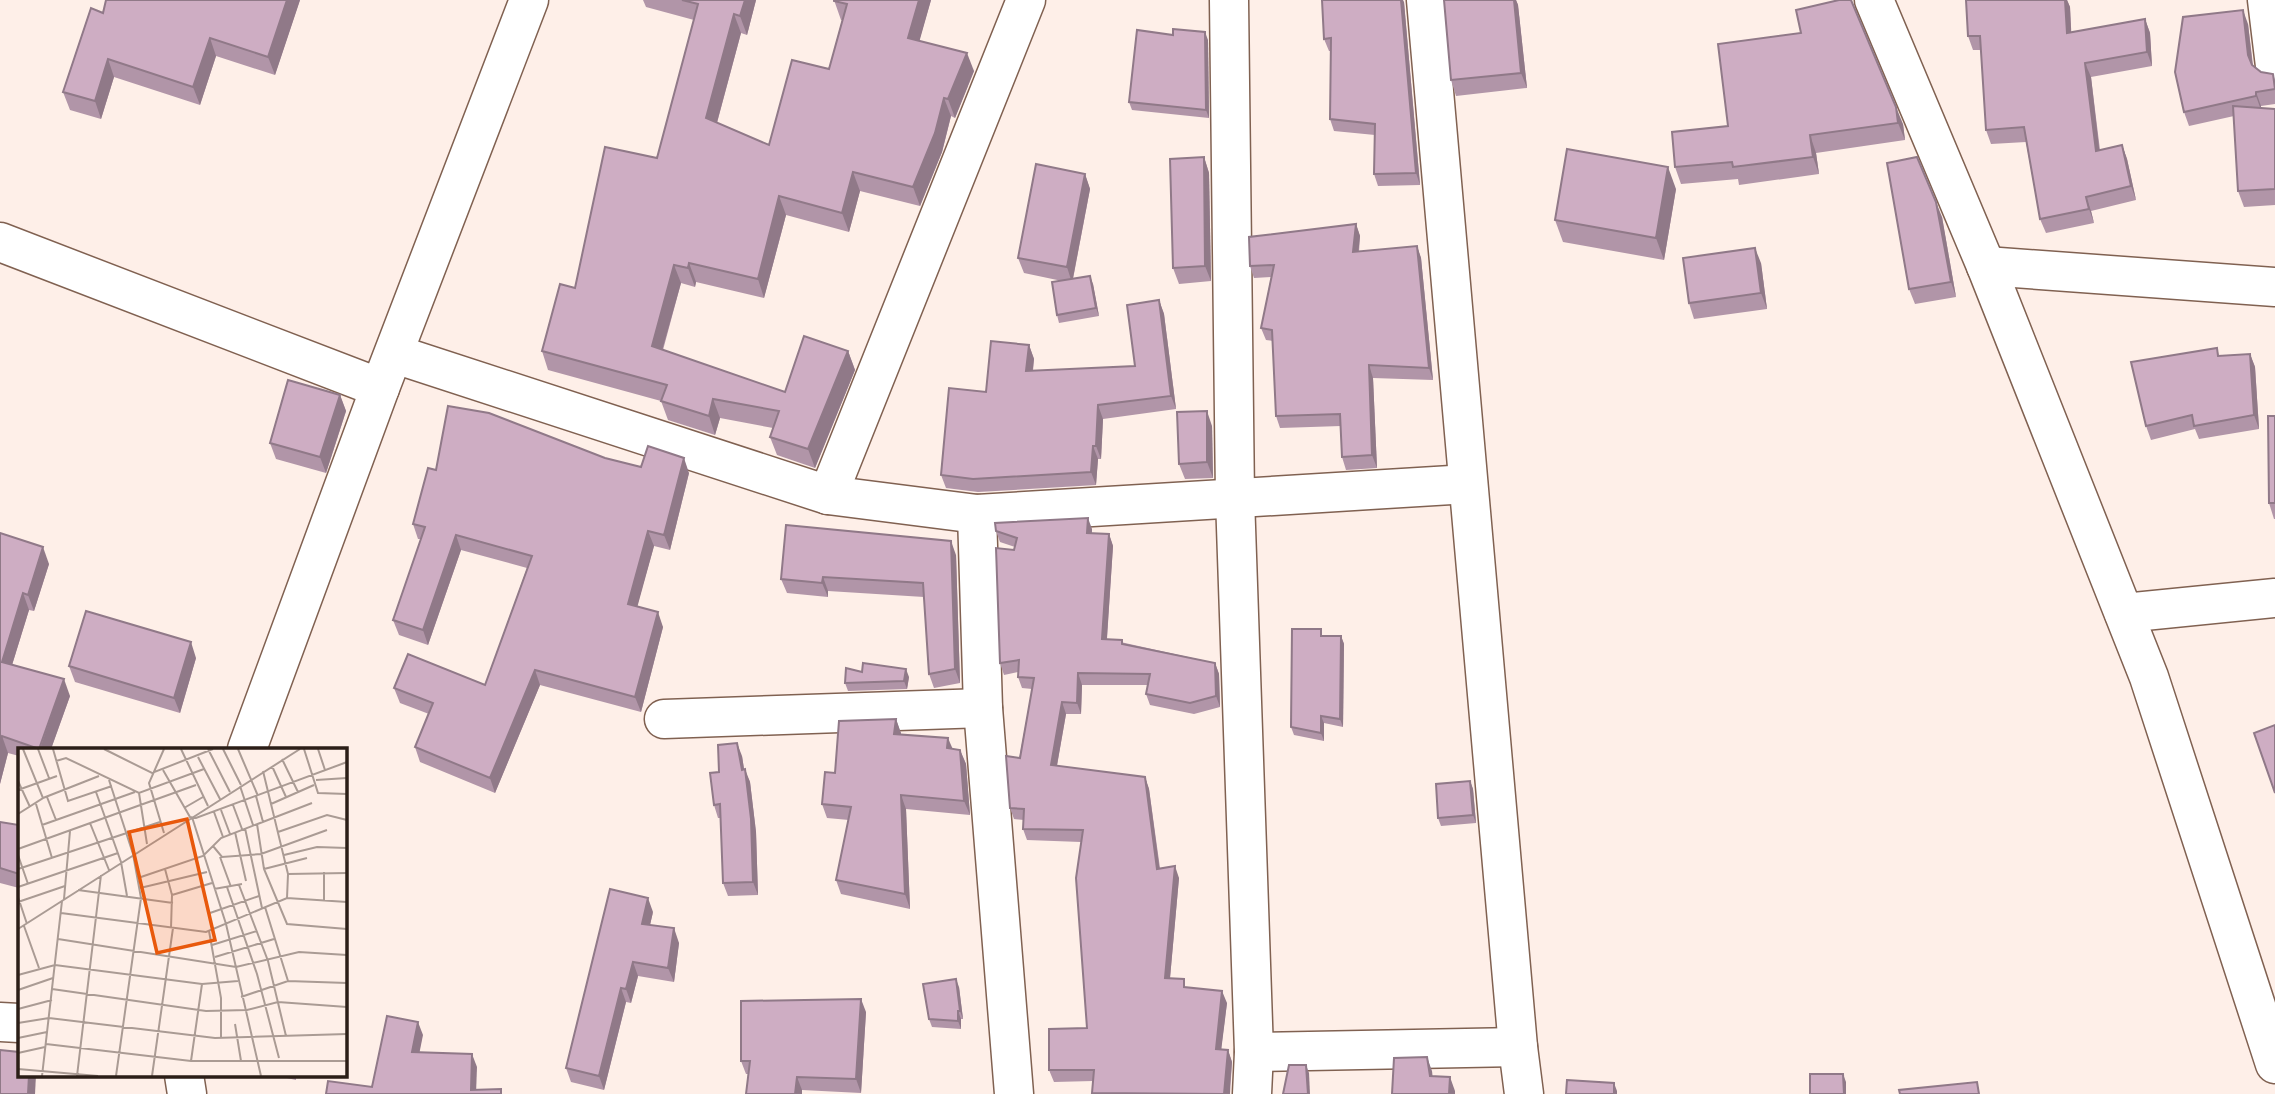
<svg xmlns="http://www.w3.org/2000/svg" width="2275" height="1094" viewBox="0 0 2275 1094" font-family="Georgia,serif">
<rect width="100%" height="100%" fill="#feefe8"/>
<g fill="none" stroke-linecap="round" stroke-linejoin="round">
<defs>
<g id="minor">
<path d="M1229,0L1235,498L1254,1052L1252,1094"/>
<path d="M1426,0L1518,1047L1524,1094"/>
<path d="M2267,0L2275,66"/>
<path d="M0,242L380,388"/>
<path d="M1986,266L2275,287"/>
<path d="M395,354L828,495L977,514L1468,484"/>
<path d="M828,495L1026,0"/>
<path d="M977,514L983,708L1014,1094"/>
<path d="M2124,613L2275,598"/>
<path d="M664,719L983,708"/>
<path d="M0,1022L19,1023"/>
<path d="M1254,1052L1518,1047"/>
</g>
<g id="tertiary">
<path d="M1874,0L1986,266L2149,677L2275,1064"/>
<path d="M247,749L380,388L529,0"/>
<path d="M184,1075L187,1094"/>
</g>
</defs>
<use href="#minor" stroke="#806151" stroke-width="41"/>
<use href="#tertiary" stroke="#806151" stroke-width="41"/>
<use href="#minor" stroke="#fff" stroke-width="38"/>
<use href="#tertiary" stroke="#fff" stroke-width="38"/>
</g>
<g fill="#b195a8">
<path d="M300,0L275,75L216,56L200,105L114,77L101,119L70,110L63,92L103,13Z"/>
<path d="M643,0H756L747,35L741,33L717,123L769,145L829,69L842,20H841L834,0H931L919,41L974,71L955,118L951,116L942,152L920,206L860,191L849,232L786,215L764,298L696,282L695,287L681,283L663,350L785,392L848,351L855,370L815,468L777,455L770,437L773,428L720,418L715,435L668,420L661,401L548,370L542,351L575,288L657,158L694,20L646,7Z"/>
<path d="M1444,0H1516L1518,5L1527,88L1456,96L1451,80Z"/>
<path d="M1966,0H2067L2070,7L2071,32L2145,19L2150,33L2152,66L2091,77L2100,150L2122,145L2127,159L2136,200L2091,211L2094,223L2046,233L2040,219L2026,142L1991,144L1986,130L1981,50H1973L1968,36Z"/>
<path d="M1404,2L1420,185L1378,186L1374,174L1375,135L1334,131L1330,119L1331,51H1329L1324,39Z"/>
<path d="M2248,24L2253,65L2261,72L2273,74L2275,80V104L2261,106V108L2275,109V205L2244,207L2238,191L2234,116L2189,126L2184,112Z"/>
<path d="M1173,35L1208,40L1209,118L1132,110L1129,102Z"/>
<path d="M1718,44L1903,124L1905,140L1816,153L1819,174L1739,185L1738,179L1681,184L1675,167L1728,126Z"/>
<path d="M1204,157L1209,173L1211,281L1179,284L1173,268Z"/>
<path d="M1085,174L1090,189L1073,279L1093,284L1099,316L1059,323L1057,315L1062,281L1024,273L1018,258Z"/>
<path d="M1676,189L1664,260L1563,242L1555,220Z"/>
<path d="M1942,217L1956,297L1915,304L1909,289Z"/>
<path d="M1356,224L1360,236L1359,252L1417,246L1421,258L1433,380L1373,378L1377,468L1346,470L1342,457L1341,426L1280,428L1276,416L1273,341L1266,340L1261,328L1271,277L1254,278L1250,266Z"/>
<path d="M1761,263L1767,309L1694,319L1689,303Z"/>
<path d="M1159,300L1164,314L1176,409L1103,419L1101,459H1098L1096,485L978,492L946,488L941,475L986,392L1029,345L1034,359L1033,371L1135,366Z"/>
<path d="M2217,348L2219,356L2250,354L2255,367L2259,429L2199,439L2195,429L2151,440L2146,426Z"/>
<path d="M340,395L346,411L326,473L276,459L270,443Z"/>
<path d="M2275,416V519H2274L2269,503Z"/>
<path d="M1212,426L1213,478L1185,479L1179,464Z"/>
<path d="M605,458L641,467L689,473L670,550L654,546L637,606L663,627L641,712L540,685L495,793L420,762L415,747L429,714L400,703L394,688L485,685L527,568L461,550L428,645L399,635L393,620L421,539H418L413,524L436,470Z"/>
<path d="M1092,529V534H1109L1113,546L1107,639L1215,663L1219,674L1220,707L1194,714L1150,705L1146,694L1148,685H1082L1081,714H1066L1057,766L1145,777L1149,789L1160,868L1179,878L1170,978L1188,988L1227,1003L1221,1049L1228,1050L1232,1062L1230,1094H1092L1093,1081L1054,1082L1049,1070L1087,1028L1081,842L1027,840L1023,829L1024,820L1014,819L1010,808L1032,689L1022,688L1018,677V672L1004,675L1000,663L1015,547L1000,542L996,531Z"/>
<path d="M0,533L49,564L34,611L29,610L12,665L70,696L51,749H19V756L8,753L0,784Z"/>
<path d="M956,555L960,683L934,688L929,674L924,597L828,591V597L787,593L781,579Z"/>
<path d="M1341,636L1344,644L1343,727L1324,723V741L1294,735L1291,727Z"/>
<path d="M196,658L180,713L75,682L69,666Z"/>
<path d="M862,672L909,677L907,689L848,691L845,683Z"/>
<path d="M896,719L901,734L952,749L960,750L966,764L970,815L906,809L910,909L841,894L836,880L849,820L827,818L822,804L835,773Z"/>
<path d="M742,756L744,769L750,782L756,832L758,895L728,896L723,883L721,818H718L714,805L719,772Z"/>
<path d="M1470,781L1473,789L1476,823L1441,826L1438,818Z"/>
<path d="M0,822L19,825V888L0,883Z"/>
<path d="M653,912L650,925L679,943L674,982L638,976L631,1003L626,1002L604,1090L571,1082L566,1068Z"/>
<path d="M959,987L963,1019H961V1029L932,1027L929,1019Z"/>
<path d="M866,1012L861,1093L802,1090V1094H746L748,1074H746L741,1061Z"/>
<path d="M273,1075H296V1080Z"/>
</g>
<g fill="#907988">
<path d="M287,0H300L275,75L268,57Z"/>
<path d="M745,0H756L747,35L740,16Z"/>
<path d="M919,0H931L915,57L908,38Z"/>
<path d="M1401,0H1403L1404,2L1420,185L1416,173Z"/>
<path d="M1514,0H1516L1518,5L1527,88L1521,73Z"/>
<path d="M2065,0H2067L2070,7L2072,47L2067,33Z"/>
<path d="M2243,10L2248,24L2253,69L2248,55Z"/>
<path d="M734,14L741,33L713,137L706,118Z"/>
<path d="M2145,19L2150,33L2152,66L2147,52Z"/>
<path d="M1205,32L1208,40L1209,118L1206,110Z"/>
<path d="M210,38L216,56L200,105L193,87Z"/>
<path d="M967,53L974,71L955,118L948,99Z"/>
<path d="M108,59L114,77L101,119L95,101Z"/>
<path d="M2085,63L2091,77L2101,165L2096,151Z"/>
<path d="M2256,92L2261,106V110L2256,96Z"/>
<path d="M944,98L951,116L942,152L920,206L913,187Z"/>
<path d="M1896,107L1903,124L1905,140L1898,123Z"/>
<path d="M1810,135L1816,153L1819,174L1813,157Z"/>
<path d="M2122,145L2127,159L2136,200L2131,186Z"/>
<path d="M1204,157L1209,173L1211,281L1205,266Z"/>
<path d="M1668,167L1676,189L1664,260L1656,238Z"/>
<path d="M853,172L860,191L849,232L842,213Z"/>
<path d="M1085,174L1090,189L1072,283L1067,267Z"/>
<path d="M779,196L786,215L764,298L758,279Z"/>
<path d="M2086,197L2091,211L2094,223L2089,209Z"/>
<path d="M1936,202L1942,217L1956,297L1951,282Z"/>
<path d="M1356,224L1360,236L1357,265L1353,252Z"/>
<path d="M1417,246L1421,258L1433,380L1429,368Z"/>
<path d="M1755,248L1761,263L1767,309L1761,293Z"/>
<path d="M689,263L696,282L695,287L688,268Z"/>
<path d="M674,265L681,283L658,365L652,346Z"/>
<path d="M1090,276L1093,284L1099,316L1096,308Z"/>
<path d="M1159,300L1164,314L1176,409L1171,396Z"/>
<path d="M1029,345L1034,359L1031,384L1026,371Z"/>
<path d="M848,351L855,370L815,468L808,449Z"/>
<path d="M2250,354L2255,367L2259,429L2254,415Z"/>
<path d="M1369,365L1373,378L1377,468L1372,455Z"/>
<path d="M340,395L346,411L326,473L320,457Z"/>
<path d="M713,399L720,418L715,435L709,416Z"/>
<path d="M1098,405L1103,419L1101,459L1096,446Z"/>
<path d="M1207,411L1212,426L1213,478L1207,462Z"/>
<path d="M1093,446L1098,459L1096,485L1091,472Z"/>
<path d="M684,458L689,473L670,550L664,535Z"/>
<path d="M1088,518L1092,529L1091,545L1087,533Z"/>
<path d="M648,531L654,546L634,619L628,604Z"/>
<path d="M1109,534L1113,546L1106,651L1102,639Z"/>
<path d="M456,535L461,550L428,645L423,630Z"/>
<path d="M951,541L956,555L960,683L955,669Z"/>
<path d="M43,547L49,564L34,611L28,595Z"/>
<path d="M823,577L828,591V597L822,583Z"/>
<path d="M23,593L29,610L8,678L2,662Z"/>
<path d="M658,612L663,627L641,712L635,697Z"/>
<path d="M1341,636L1344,644L1343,727L1340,719Z"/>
<path d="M191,642L196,658L180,713L174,698Z"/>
<path d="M1215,663L1219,674L1220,707L1216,696Z"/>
<path d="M906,669L909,677L907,689L904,681Z"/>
<path d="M535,670L540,685L495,793L490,778Z"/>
<path d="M1078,673L1082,685L1081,714L1077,703Z"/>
<path d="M64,679L70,696L51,749H40Z"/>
<path d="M1062,702L1066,714L1055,776L1051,765Z"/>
<path d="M1321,716L1324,723V741L1321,733Z"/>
<path d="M896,719L901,733L899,748L894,734Z"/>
<path d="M2,736L8,753L0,784V745Z"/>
<path d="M948,738L954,752L947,748Z"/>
<path d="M737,743L742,756L746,782L742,770Z"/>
<path d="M960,750L966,764L970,815L964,801Z"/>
<path d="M745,769L750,782L756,832L758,895L753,882Z"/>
<path d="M1145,777L1149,789L1161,880L1157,869Z"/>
<path d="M1470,781L1473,789L1476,823L1473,815Z"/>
<path d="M901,795L906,809L910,909L905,894Z"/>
<path d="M1175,866L1179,878L1169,989L1165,978Z"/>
<path d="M648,898L653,912L647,938L642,924Z"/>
<path d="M674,928L679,943L674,982L668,968Z"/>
<path d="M633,962L638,976L631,1003L626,989Z"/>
<path d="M956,979L959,987L963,1019L960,1011Z"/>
<path d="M621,988L626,1002L604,1090L599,1076Z"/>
<path d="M1222,991L1227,1003L1220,1060L1216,1049Z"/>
<path d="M861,999L866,1012L861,1093L856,1079Z"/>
<path d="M958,1011L961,1019V1029L958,1021Z"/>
<path d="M418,1022L423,1035L417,1065L412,1052Z"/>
<path d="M1228,1050L1232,1062L1230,1086V1094H1224Z"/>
<path d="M472,1054L477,1067L476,1094L471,1090Z"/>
<path d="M1427,1057L1432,1071L1434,1089L1430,1076Z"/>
<path d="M1306,1065L1309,1073L1310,1094H1308Z"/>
<path d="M1843,1074L1846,1082V1094H1844Z"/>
<path d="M29,1075H36L35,1094H28Z"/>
<path d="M797,1077L802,1090V1094H795Z"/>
<path d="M1450,1077L1455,1091V1094H1449Z"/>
<path d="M1614,1083L1617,1091V1094H1614Z"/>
</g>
<g fill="#ceadc3" stroke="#907988" stroke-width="2">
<path d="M106,0H287L268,57L210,38L193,87L108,59L95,101L63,92L91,8L103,13Z"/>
<path d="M682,0H745L740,16L734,14L706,118L769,145L792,60L829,69L847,4L834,1V0H919L908,38L967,53L948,99L944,98L935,133L913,187L853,172L842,213L779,196L758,279L689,263L688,268L674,265L652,346L785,392L804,336L848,351L808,449L770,437L779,411L713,399L709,416L661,401L667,385L542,351L560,284L575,288L605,147L657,158L698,4Z"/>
<path d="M1322,0H1401L1416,173L1374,174L1375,124L1330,119L1331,38L1324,39Z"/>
<path d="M1444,0H1514L1521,73L1451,80Z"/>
<path d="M1839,0H1851L1896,107L1898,123L1810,135L1813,157L1733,167L1732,162L1675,167L1672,132L1728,126L1718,44L1801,33L1796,10Z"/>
<path d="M1966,0H2065L2067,33L2145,19L2147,52L2085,63L2096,151L2122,145L2131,186L2086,197L2089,209L2040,219L2024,127L1986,130L1980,36H1968Z"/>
<path d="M2243,10L2248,55L2252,65L2261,72L2273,74L2275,89L2256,92V96L2184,112L2175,72L2183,17Z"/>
<path d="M1173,29L1205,32L1206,110L1129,102L1137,30L1173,35Z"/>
<path d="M2233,106L2275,109V189L2238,191Z"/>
<path d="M1567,149L1668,167L1656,238L1555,220Z"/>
<path d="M1204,157L1205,266L1173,268L1170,159Z"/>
<path d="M1917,157L1936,202L1951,282L1909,289L1887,163Z"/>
<path d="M1036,164L1085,174L1067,267L1018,258Z"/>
<path d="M1356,224L1353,252L1417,246L1429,368L1369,365L1372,455L1342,457L1340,414L1276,416L1272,330L1261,328L1274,265L1250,266L1249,237Z"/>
<path d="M1755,248L1761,293L1689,303L1683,258Z"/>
<path d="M1090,276L1096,308L1057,315L1052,282Z"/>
<path d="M1159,300L1171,396L1098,405L1096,446H1093L1091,472L973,479L941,475L949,388L986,392L991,341L1029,345L1026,371L1135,366L1127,305Z"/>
<path d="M2217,348L2218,356L2250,354L2254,415L2194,426L2192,415L2146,426L2131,362Z"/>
<path d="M288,380L340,395L320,457L270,443Z"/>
<path d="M448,406L489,413L605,458L641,467L648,446L684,458L664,535L648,531L628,604L658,612L635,697L535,670L490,778L415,747L433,703L394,688L408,654L485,685L532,556L456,535L423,630L393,620L425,527L413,524L428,468L436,470Z"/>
<path d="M1207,411V462L1179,464L1177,412Z"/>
<path d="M2268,416H2275V503H2269Z"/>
<path d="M1088,518L1087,533L1109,534L1102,639L1122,640V644L1215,663L1216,696L1190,703L1146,694L1150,674L1078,673L1077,703L1062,702L1051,765L1145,777L1157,869L1175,866L1165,978L1184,979V987L1222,991L1216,1049L1228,1050L1224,1094L1092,1093L1094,1070H1049V1029L1087,1028L1076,878L1083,830L1023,829L1024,809L1010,808L1006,756L1020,758L1034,678L1018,677L1019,660L1000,663L996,548L1014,550L1017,538L996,531L995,523Z"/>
<path d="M786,525L951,541L955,669L929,674L923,583L823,577L822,583L781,579Z"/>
<path d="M0,533L43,547L28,595L23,593L2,662L64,679L39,749L2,736L0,745Z"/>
<path d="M86,611L191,642L174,698L69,666Z"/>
<path d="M1292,629H1321V636H1341L1340,719L1321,716V733L1291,727Z"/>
<path d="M863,663L906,669L904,681L845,683L846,668L862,672Z"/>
<path d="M896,719L894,734L948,738L947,748L960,750L964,801L901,795L905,894L836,880L851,807L822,804L825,772L835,773L839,721Z"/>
<path d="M2275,725V793L2254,733Z"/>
<path d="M737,743L742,770L745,769L751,819L753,882L723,883L720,804L714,805L710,773L719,772L718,745Z"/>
<path d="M1470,781L1473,815L1438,818L1436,784Z"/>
<path d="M0,822L19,825V874L0,868Z"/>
<path d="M610,889L648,898L642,924L674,928L668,968L633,962L626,989L621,988L599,1076L566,1068Z"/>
<path d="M956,979L960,1011H958V1021L929,1019L923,984Z"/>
<path d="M861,999L856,1079L797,1077L795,1094H746L750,1061H741V1001Z"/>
<path d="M387,1016L418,1022L412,1052L472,1054L471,1090L501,1089V1094H326L328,1081L372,1087Z"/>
<path d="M0,1050L19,1052V1075H29L28,1094H0Z"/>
<path d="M1427,1057L1430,1076L1450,1077L1449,1094H1392L1394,1058Z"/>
<path d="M1289,1065H1306L1308,1094H1283Z"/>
<path d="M1810,1074H1843L1844,1094H1810Z"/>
<path d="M1567,1080L1614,1083V1094H1566Z"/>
<path d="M1977,1082L1979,1094H1900L1899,1090Z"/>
</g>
<g transform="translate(18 748)">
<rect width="329" height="329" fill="#feefe8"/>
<path fill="none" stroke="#aa9b94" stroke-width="2" d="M20,1L31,30M35,1L50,53L94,38M86,1L134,25L195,1M163,1L190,58M190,1L212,44M205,1L223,37M220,1L240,48M286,1L300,45L329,46M300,1L307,22M180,9L202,51M264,11L280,44M38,13L48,10L121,45L186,21M254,18L268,49M145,22L172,69L178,70L329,14M245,23L270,126L269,150M91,32L115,106L123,150L98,328M298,32L329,30M0,33L12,59M222,38L235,77M0,42L39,28M78,44L103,114L109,148M121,45L129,96M238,48L245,74M29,49L38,72M25,50L81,28M18,56L34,110M253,56L296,37M215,57L224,81M166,60L185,49M203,62L212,86M196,64L205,89M0,66L25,50L5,1M174,69L208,176L243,328M72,75L91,122M239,76L246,121L269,176L329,181M24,77L117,44M227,80L244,160M217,84L228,133M260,84L309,67L329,72M146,85L131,35L146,1M195,98L204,109L243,106L309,82M0,101L178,37M0,107L10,136M266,107L299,99L329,100M202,109L213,139M0,121L142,74M147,121L154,147L153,180M246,121L289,110M270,126L329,125M120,130L185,108L203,90L294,55M221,137L250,213L268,288M0,139L100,105M209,139L239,226L261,310M122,140L189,124M196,141L224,136M60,142L155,155M154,147L194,135M0,149L9,176M46,151L52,83M306,152V124M0,154L47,138M247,159L270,233M43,165L188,184L269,150L329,154M192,165L241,148M6,178L21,220M0,181L282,1M191,183L203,250V290M40,191L218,219L281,204L329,207M194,197L239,183M197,209L256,191M0,227L37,217L184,236L220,233M34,241L188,263L229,262L260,254L329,259M0,242L35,230M223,249L270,233L329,235M0,261L34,252M0,275L31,270L197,290L329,286M217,276L223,313M0,290L29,284M28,296L173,313H329M0,305L27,299M173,313L184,236M0,321L80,328M24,328L44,153M59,328L83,127M134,328L155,180"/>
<path fill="#e8590c" fill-opacity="0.15" stroke="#e8590c" stroke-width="3.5" d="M169,71L197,192L139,205L111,84Z"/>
<rect width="329" height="329" fill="none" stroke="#2b1e17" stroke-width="3.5"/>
</g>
</svg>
